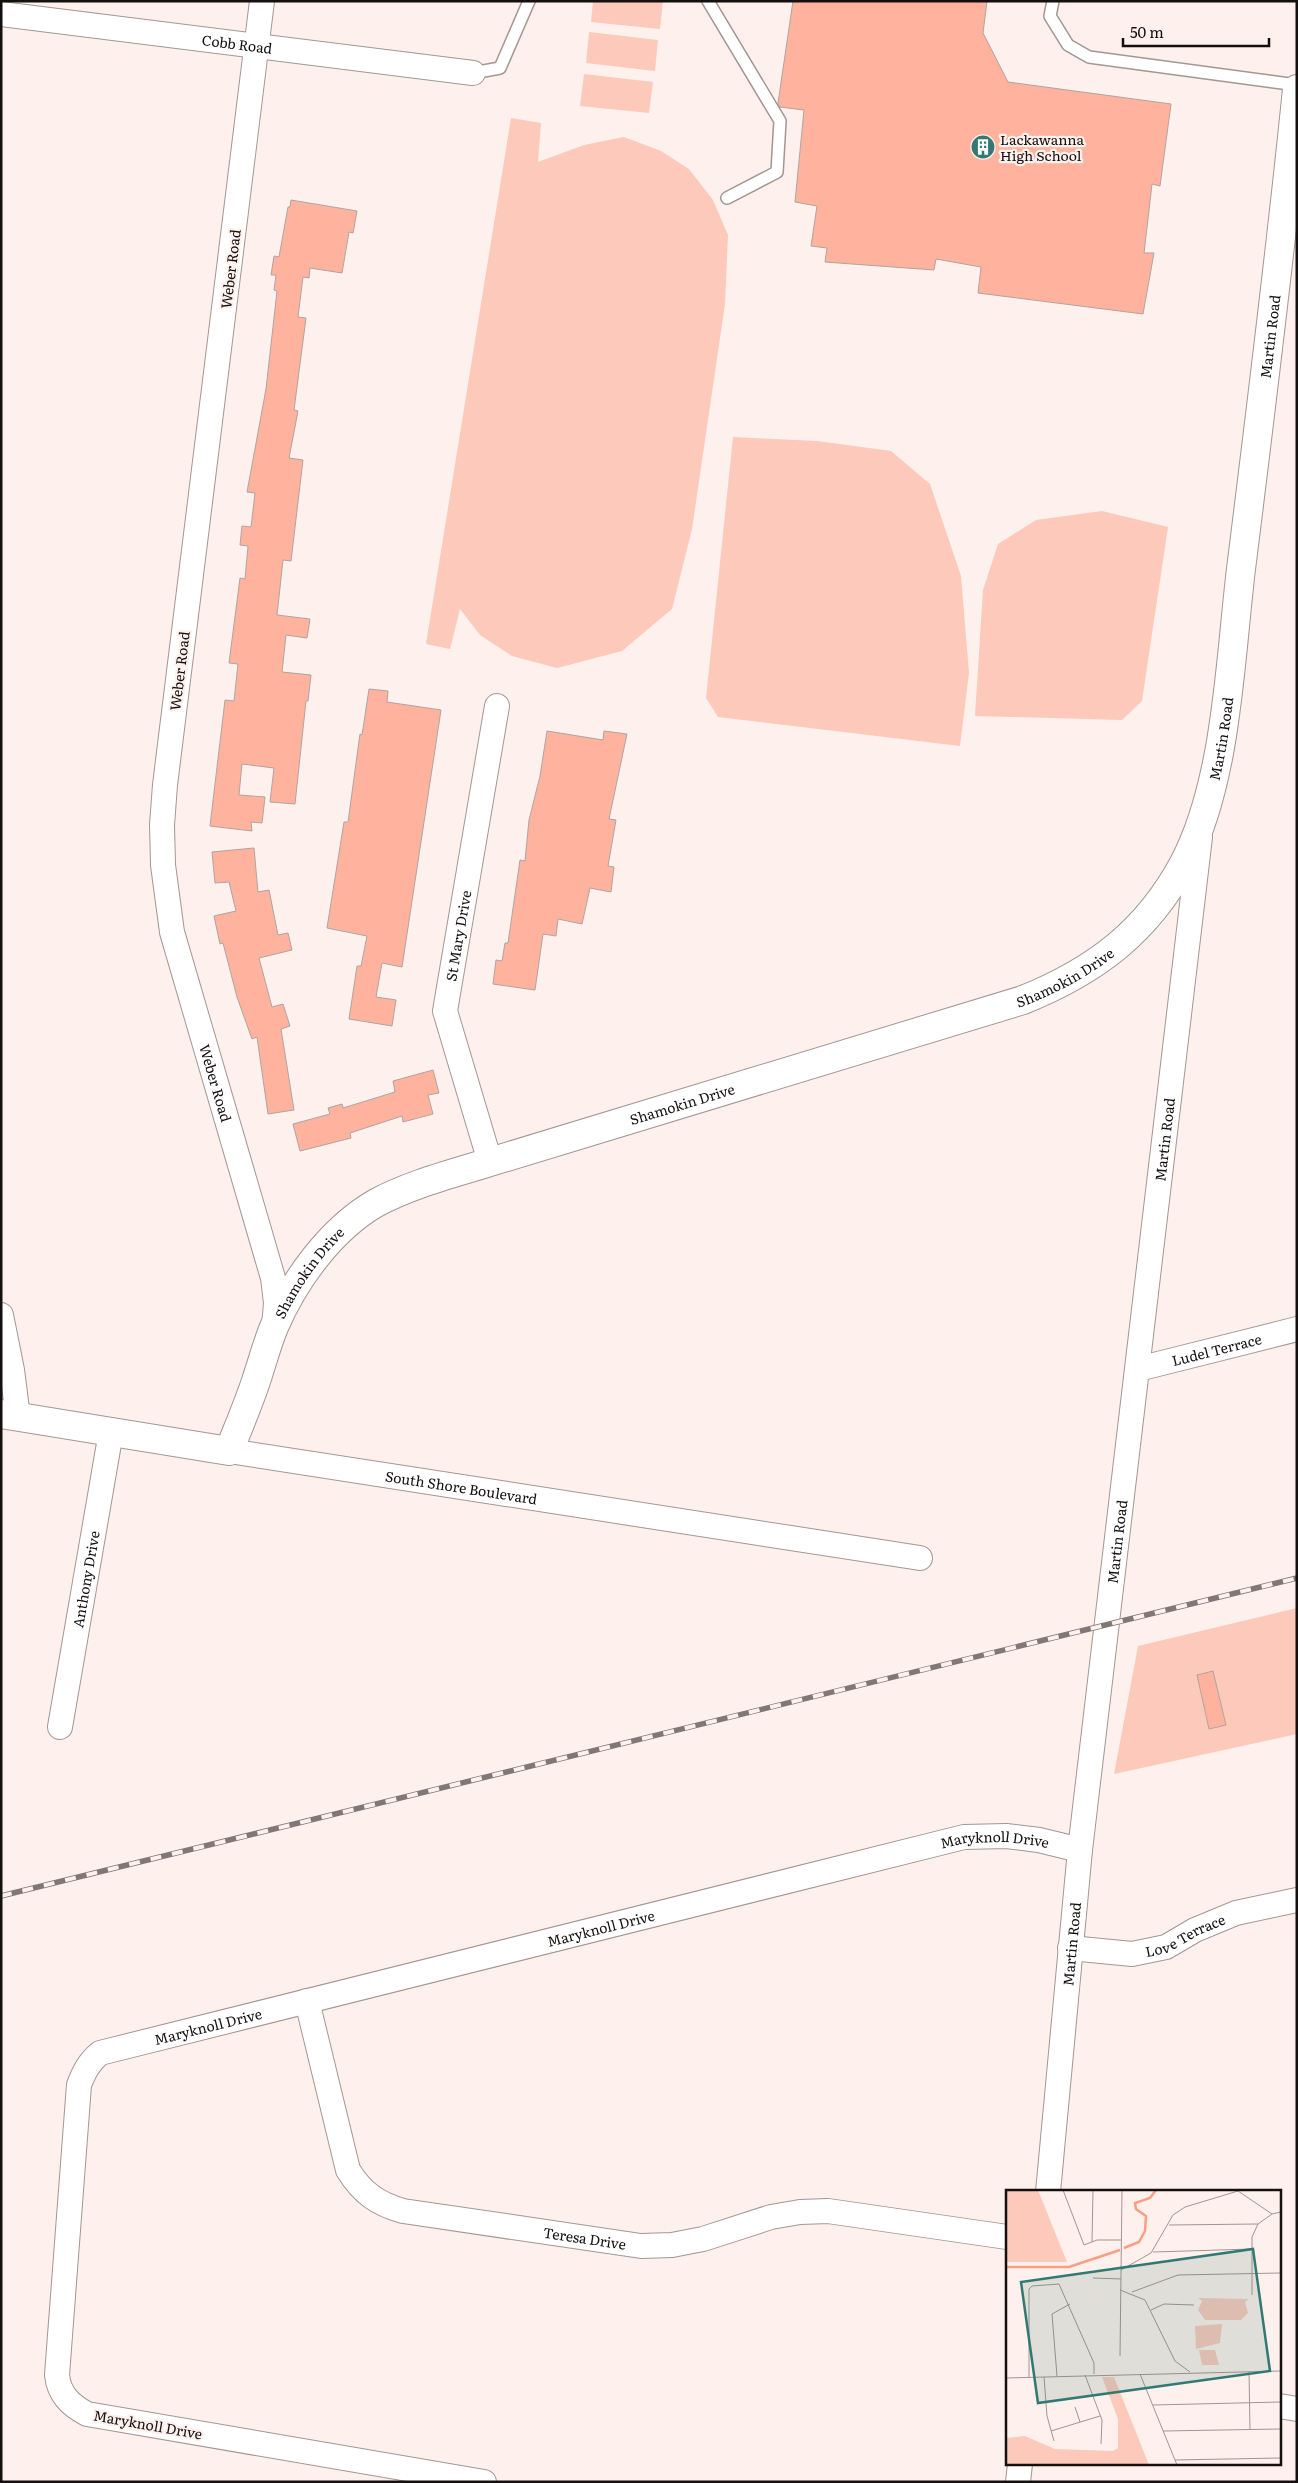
<svg xmlns="http://www.w3.org/2000/svg" width="1298" height="2483" viewBox="0 0 1298 2483" font-family="Literata,serif">
<rect width="100%" height="100%" fill="#fef0ec"/>
<g fill="#fcc9ba">
<path d="M593,1H663L660,29L591,22Z"/>
<path d="M589,32L658,40L655,71L586,63Z"/>
<path d="M584,74L653,82L649,113L580,106Z"/>
<path d="M511,118L541,123L538,162L584,145L624,137L661,151L689,169L713,200L728,235L725,304L692,529L672,609L622,651L557,668L512,656L480,635L460,609L450,649L426,644Z"/>
<path d="M733,437L817,441L891,451L930,484L961,576L969,673L960,746L718,717L706,698Z"/>
<path d="M1102,511L1168,527L1142,701L1122,720L975,716L983,590L998,544L1036,520Z"/>
<path d="M1297,1608V1734L1114,1774L1138,1646Z"/>
</g>
<g fill="#ffb39e" stroke="#b0a4a0">
<path d="M793,1H987L983,33L1008,82L1171,104L1160,186L1152,184L1144,253H1154L1143,314L978,293L981,267L936,259L934,270L825,262L827,248L811,246L817,206L795,202L804,110L780,107L778,103Z"/>
<path d="M291,200L357,211L353,233L349,232L342,273L310,268L309,278L303,277L298,317L306,318L294,410L298,411L289,458L303,460L291,561L283,560L277,615L310,619L307,638L286,635L282,672L311,675L308,701H306L295,804L270,802L274,768L242,764L239,795L265,797L262,823L251,822L252,831L210,826L225,700L234,701L238,664L229,663L240,578L245,579L248,546L240,545L242,526L251,527L255,493L247,492L266,389L277,291L274,290L276,275H271L274,256L279,257L288,207H290Z"/>
<path d="M369,689L388,691L387,702L441,710L402,967L382,963L376,997L396,1000L392,1026L349,1019L357,966H361L367,936L327,928L344,822H348L360,734L362,735Z"/>
<path d="M547,731L603,740L604,731L627,734L609,819L616,820L608,866L614,867L611,892L590,888L582,924L558,919L556,936L543,934L535,990L493,984L496,960L502,961L505,943H508L520,860L525,861L529,820L540,776Z"/>
<path d="M254,848L258,892L269,890L278,935L288,933L292,950L259,958L272,1007L283,1004L290,1026L281,1029L294,1110L268,1114L257,1037L252,1039L237,997L223,943L220,944L214,916L236,911L229,882L215,883L212,852Z"/>
<path d="M433,1070L439,1093L428,1095L433,1114L403,1122L402,1116L350,1133L351,1138L300,1151L293,1124L330,1114L328,1108L342,1104L343,1108L395,1092L393,1081Z"/>
<path d="M1213,1671L1226,1725L1209,1729L1197,1675Z"/>
</g>
<g fill="none" stroke-linecap="round" stroke-linejoin="round">
<defs>
<g id="lane">
<path d="M708,1L780,121L777,172L727,198"/>
<path d="M1053,1L1050,16L1068,45L1089,57L1297,85"/>
<path d="M473,73L500,68L529,1"/>
</g>
<g id="street">
<path id="s1" d="M262,1L165,785L162,825L163,865L172,932L273,1278L276,1303L274,1327"/>
<path id="s2" d="M1,14L473,73"/>
<path id="s3" d="M490,1162L445,1011L497,706"/>
<path d="M1,1315L12,1370L18,1417"/>
<path id="s4" d="M1138,1369L1297,1329"/>
<path id="s5" d="M229,1451L920,1558"/>
<path id="s6" d="M60,1727L111,1432"/>
<path id="s7" d="M1070,1948L1132,1954L1166,1947L1195,1930L1236,1913L1297,1900"/>
<path id="s8" d="M307,2001L348,2170C362,2193 378,2204 403,2211L641,2246L672,2245L703,2239L771,2217L800,2212L828,2211L1007,2237"/>
<path id="s9" d="M1048,2192L1080,1850L1200,837"/>
<path d="M1279,2406L1297,2409"/>
<path id="s10" d="M484,2482L87,2414C70,2405 59,2394 57,2375L79,2085C84,2072 89,2062 100,2053L964,1837L1006,1836L1039,1840L1080,1850"/>
<path d="M1018,2482L1020,2464"/>
</g>
<g id="secondary">
<path id="s11" d="M1,1414L229,1451C238,1428 248,1405 256,1381C262,1363 267,1344 274,1327C294,1280 331,1229 376,1203C411,1184 452,1174 490,1162L1023,1000C1095,971 1147,932 1184,863C1227,781 1230,660 1241,569C1261,409 1281,249 1297,89"/>
</g>
</defs>
<use href="#lane" stroke="#a39793" stroke-width="14"/>
<use href="#street" stroke="#a39793" stroke-width="26"/>
<use href="#secondary" stroke="#a39793" stroke-width="30"/>
<use href="#lane" stroke="#fff" stroke-width="11"/>
<use href="#street" stroke="#fff" stroke-width="24"/>
<use href="#secondary" stroke="#fff" stroke-width="28"/>
<defs>
<path id="rail" d="M1,1896L1297,1578"/>
</defs>
<use href="#rail" stroke="#817876" stroke-width="5.5"/>
<use href="#rail" stroke="#fef0ec" stroke-width="4" stroke-dasharray="11" stroke-linecap="butt"/>
</g>
<defs>
<symbol id="building-disc" viewBox="-11 -11 22 22"><circle r="9.5" fill="#317972" stroke="#fef0ec"/><path d="M-4-6H4V6H1V3H-1V6H-4ZM-2.5-4.3h1.7v1.8h-1.7ZM.8-4.3h1.7v1.8H.8ZM-2.5-1h1.7V.8h-1.7ZM.8-1h1.7V.8H.8Z" fill="#fff"/></symbol>
</defs>
<g fill-rule="evenodd">
<use href="#building-disc" x="969" y="133" width="28" height="28"/>
</g>
<g text-anchor="middle" dominant-baseline="central" stroke-width="4.5" stroke-linejoin="round" paint-order="stroke">
<g font-size="14" fill="#14100f" stroke="#fef0ec">
<text stroke="none"><textPath href="#s2" startOffset="238">Cobb Road</textPath></text>
<text transform="translate(230 269) rotate(-83)">Weber Road</text>
<text stroke="none"><textPath href="#s11" startOffset="1956">Martin Road</textPath></text>
<text transform="translate(179 671) rotate(-83)">Weber Road</text>
<text stroke="none"><textPath href="#s11" startOffset="1551">Martin Road</textPath></text>
<text stroke="none"><textPath href="#s3" startOffset="234">St Mary Drive</textPath></text>
<text stroke="none"><textPath href="#s11" startOffset="1252">Shamokin Drive</textPath></text>
<text stroke="none"><textPath href="#s1" startOffset="1095">Weber Road</textPath></text>
<text stroke="none"><textPath href="#s11" startOffset="848">Shamokin Drive</textPath></text>
<text stroke="none"><textPath href="#s9" startOffset="1059">Martin Road</textPath></text>
<text stroke="none"><textPath href="#s11" startOffset="428">Shamokin Drive</textPath></text>
<text stroke="none"><textPath href="#s4" startOffset="81">Ludel Terrace</textPath></text>
<text stroke="none"><textPath href="#s5" startOffset="235">South Shore Boulevard</textPath></text>
<text stroke="none"><textPath href="#s9" startOffset="654">Martin Road</textPath></text>
<text stroke="none"><textPath href="#s6" startOffset="150">Anthony Drive</textPath></text>
<text stroke="none"><textPath href="#s10" startOffset="1705">Maryknoll Drive</textPath></text>
<text stroke="none"><textPath href="#s10" startOffset="1300">Maryknoll Drive</textPath></text>
<text stroke="none"><textPath href="#s7" startOffset="119">Love Terrace</textPath></text>
<text stroke="none"><textPath href="#s9" startOffset="249">Martin Road</textPath></text>
<text stroke="none"><textPath href="#s10" startOffset="895">Maryknoll Drive</textPath></text>
<text stroke="none"><textPath href="#s8" startOffset="428">Teresa Drive</textPath></text>
<text transform="translate(148 2424) rotate(10)">Maryknoll Drive</text>
</g>
<g font-size="14" fill="#14100f" stroke="#fef0ec" text-anchor="start">
<text x="1000" y="139">Lackawanna<tspan x="1000" dy="16">High School</tspan></text>
</g>
</g>
<g transform="translate(1006 2190)">
<rect width="275" height="275" fill="#fef0ec"/>
<path d="M0,0H32L61,72H0ZM192,108L243,109L239,112L242,123L235,130H199L192,120L196,111ZM216,134L214,153L190,159L189,136ZM193,160H209L213,175H196ZM96,187H108L143,275H0V248L19,246L49,259L107,261L112,258V229Z" fill="#fcc9ba"/>
<path fill="none" stroke="#fa9e84" stroke-width="2.5" d="M118,58L133,52L139,41L140,26L130,19L129,13L144,8L150,0M0,77H63L114,60"/>
<path fill="none" stroke="#a09694" stroke-width="1" d="M57,0L78,55L91,50H115M163,35L252,34M86,52L87,0M147,62L246,59M115,80L145,63L167,25L179,17L232,1L266,24L275,22M87,88L115,89M114,100L139,110L169,171L184,182M126,102L172,85L275,83M246,105V47L252,34L266,24M145,120L158,114L188,115M114,166L116,0M243,182L244,240M134,184L171,275M79,185L96,230L95,254M51,186L46,124L64,114M23,187V99L26,96L53,94L88,173V184M38,187L41,226L48,251M0,188L275,181M147,215L275,212M69,217L74,232M45,241L94,226M157,241L275,239M169,270L275,268"/>
<path fill="#317972" fill-opacity="0.15" stroke="#317972" stroke-width="2.5" d="M247,59L264,181L32,213L15,92Z"/>
<rect width="275" height="275" fill="none" stroke="#14100f" stroke-width="2.5"/>
</g>
<rect width="1298" height="2483" fill="none" stroke="#14100f" stroke-width="5"/>
<path d="M1123 38v8h146v-8" fill="none" stroke="#14100f" stroke-width="2.5"/>
<text x="1130" y="38" font-size="15" fill="#14100f" stroke="#fef0ec" stroke-width="4" paint-order="stroke">50 m</text>
</svg>
